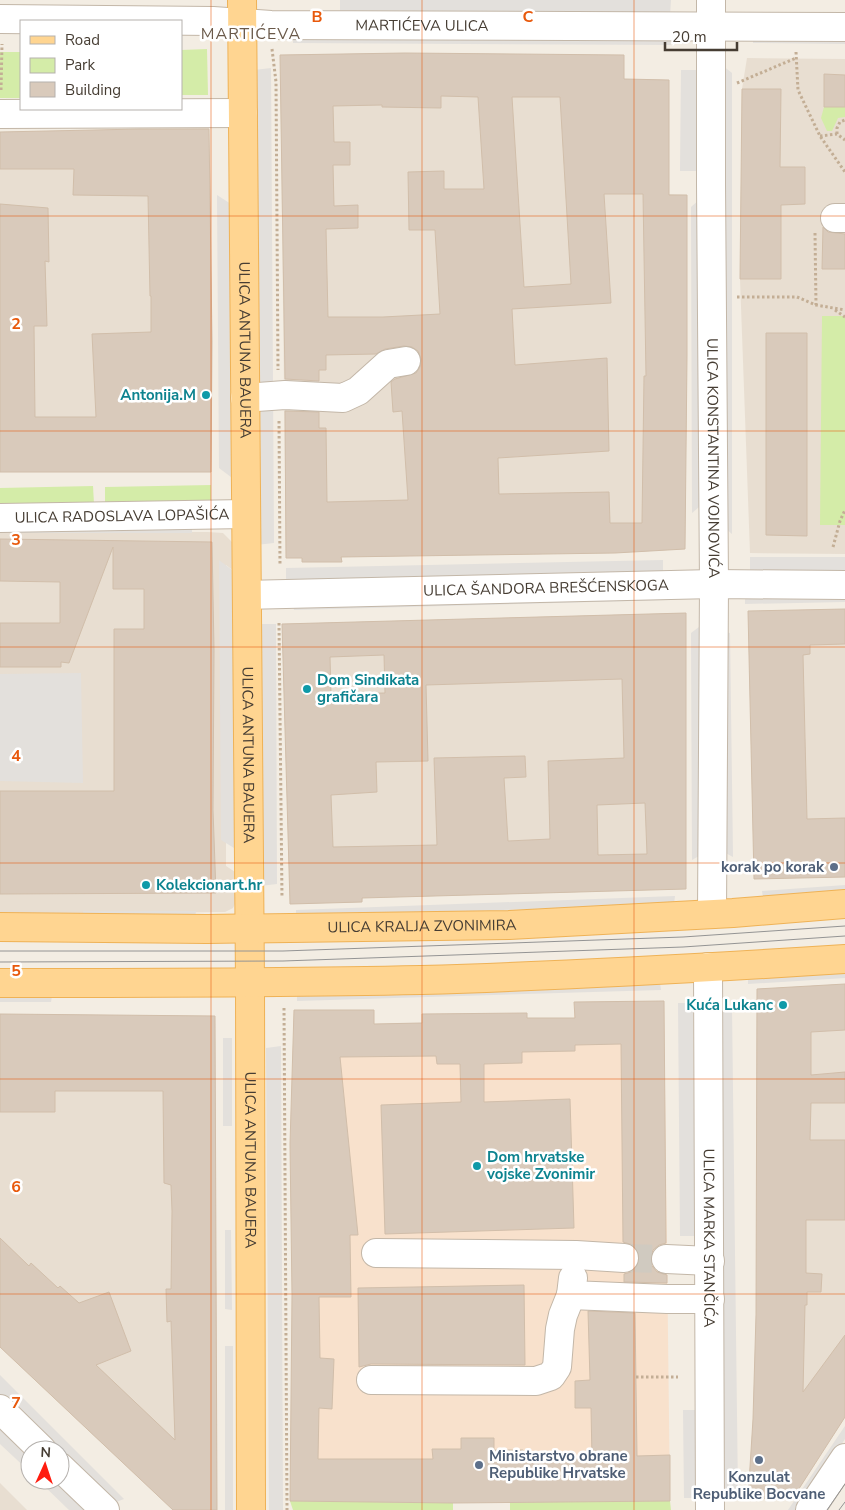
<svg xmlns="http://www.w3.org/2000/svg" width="845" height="1510" viewBox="0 0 845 1510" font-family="'Nunito Sans',sans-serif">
<rect width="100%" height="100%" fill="#f3ede3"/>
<g fill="#e8ded1">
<path d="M405,53L624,55V79L669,80V194L687,195V356L685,549L615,553L342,557L341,562H302V558H286L280,55Z"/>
<path d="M747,58L845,59V554L750,553L740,279L742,89Z"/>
<path d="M209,128L212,341L211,472H0V132Z"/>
<path d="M0,532H208L223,533L233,543L234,571L226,565V866L238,874L237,900L233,908L225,912L0,914Z"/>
<path d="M845,609V877L754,879L748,611Z"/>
<path d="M686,613V889L363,898L362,902L290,904L282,624Z"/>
<path d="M845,984V1417L793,1498L748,1499L753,1419L756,1315L757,989Z"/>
<path d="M0,1014L215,1016L217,1510H173L0,1347Z"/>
<path d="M0,1483L27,1510H0Z"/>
</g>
<path fill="#f8e1cc" d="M664,1001L670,1501L453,1503L290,1501L292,1295L290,1144L294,1010H374V1024L422,1023V1014L527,1013V1018H574V1002Z"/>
<g fill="#d4eca8">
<path d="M207,49L208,95H181V50Z"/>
<rect x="0" y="52" width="21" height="46"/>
<path d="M824,107H845V117L838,118L832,131H827L821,118Z"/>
<path d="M822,316H845V525H820Z"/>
<path d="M211,485V503L105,505V487Z"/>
<path d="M93,486L94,504H0V488Z"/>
<path d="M290,1501L453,1503V1510H293Z"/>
<path d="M670,1501L671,1510H510V1502Z"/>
</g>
<g fill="#e3e0dc">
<path d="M340,0H671L670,16L340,13Z"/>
<path d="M293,35L670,37L671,45L293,43Z"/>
<path d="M753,35L845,36V44L753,43Z"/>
<path d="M718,62L732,73V534L718,522Z"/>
<path d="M271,68L274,543L256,545L254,70Z"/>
<path d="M681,70H699V171H680Z"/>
<path d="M706,194V501L692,513L691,207Z"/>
<path d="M217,195L234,206L235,480L219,468Z"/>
<rect x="4" y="524" width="188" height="9"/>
<rect x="750" y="557" width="95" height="18"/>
<path d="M219,560L236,573L239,851L221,840Z"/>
<path d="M663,560V576L286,583V568Z"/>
<path d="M668,592L669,600L294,610L293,605Z"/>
<path d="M845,595V602L745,604V597Z"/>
<path d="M707,621L706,852L692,860L691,633Z"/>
<path d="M260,624H276L277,884L260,886Z"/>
<path d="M719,631L730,633L733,857L720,850Z"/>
<path d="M81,673L83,783L0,781V674Z"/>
<path d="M845,885V893L763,898L762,891Z"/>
<path d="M675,896L674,904L296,917V910Z"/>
<path d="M83,911H196L195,918L83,917Z"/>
<path d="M845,969V978L748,984V975Z"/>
<path d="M660,983L661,990L297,1001V994Z"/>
<path d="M0,996H52L51,1002H0Z"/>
<path d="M678,1003H693L695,1236H680Z"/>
<path d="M716,1009H732L738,1496L721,1495Z"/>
<rect x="223" y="1038" width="9" height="88"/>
<path d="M281,1046L283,1510H269L266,1048Z"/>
<path d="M225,1230H231L232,1310L225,1309Z"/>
<rect x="225" y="1346" width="8" height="164"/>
<path d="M0,1375L124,1499L108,1505L60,1458V1450H52L0,1399Z"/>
<path d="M683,1410H698V1498H684Z"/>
<path d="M0,1420L30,1450V1472L0,1444Z"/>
<path d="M845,1426V1439L797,1510H788Z"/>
<path d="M38,1480H60L92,1510H69Z"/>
</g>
<g fill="#d9cabb" stroke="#d1beaa" fill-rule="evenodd">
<path d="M405,53L624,55V79L669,80V195H687V356L685,549L615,553L341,557L342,562H302V558H286L285,411L319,412V428H326L327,502L408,500L402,411L393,412L391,382L395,379L416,373L420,367L421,359L418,351L412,347L404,346L385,349L376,354L326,355V370H319V381L285,379L280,55ZM441,96L478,97L484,189H444V171L408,172L409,230H435L440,314L383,317H328L326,229L358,228V205L334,206L333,165H350V142H334L333,106L382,105V107L441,108ZM512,97H560L571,284L524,287ZM604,194H643L646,376H644L642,523H610L609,492L499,494L498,458L609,451L607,358L515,365L512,309L611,303Z"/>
<path d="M824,74L845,75V107H824Z"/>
<path d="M742,89H781L780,167H805V204L781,205V279H740Z"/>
<path d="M140,129H209L212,341L211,472H0V204L48,208L49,262L45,261L47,326H34L35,417H96L92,334L151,332V296H150L148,196L73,195L74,169H0V132Z"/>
<path d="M823,227L828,232L845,234V269H822Z"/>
<path d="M766,333H807V536L766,535Z"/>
<path d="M0,539L212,542L214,650L213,810L216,893L0,894V791H114V629H144V589H113V547L69,663L61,662V667H0V623H60V582L0,581Z"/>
<path d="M845,609V644L810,645V654L803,655L807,819L845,818V877L754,879L748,611Z"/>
<path d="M686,613V889L362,898V902L290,904L282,624ZM384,655L385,693L331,694L330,657ZM622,679L624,758L548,761L550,839L508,841L504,778L526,777L525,756L434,758L437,845L333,847L331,795L377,792L376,762L428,761L426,685ZM645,803L647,854L598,855L597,805Z"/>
<path d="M845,984V1030L811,1032V1075L845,1072V1103H811L810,1140H845V1220H806V1273L822,1274L821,1292H807V1305H805L803,1392L845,1335V1417L793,1498L748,1499L753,1419L756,1315L757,989Z"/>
<path d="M664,1001L666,1243L659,1245L653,1250L650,1259L652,1266L657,1272L667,1275V1283L624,1282V1274L631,1272L637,1267L640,1258L638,1251L633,1245L623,1242L621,1044L575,1045V1051L522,1052V1063L484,1064V1102L570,1099L574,1228L385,1234L381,1105L461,1102L460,1064H437L436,1056L340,1057L358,1235H350L351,1297H319L320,1358L334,1359L332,1409L319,1408L318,1459H433L432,1449H461V1438H494V1450H523V1459H592L591,1408H575V1381L590,1380L588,1311L635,1313L637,1456L670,1455V1501L453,1503L290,1501L292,1295L290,1144L294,1010H374V1024L422,1023V1014L527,1013V1018H575L574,1002Z"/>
<path d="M0,1014L215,1016L217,1510H173L0,1347V1238L29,1266L31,1263L58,1288L60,1286L79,1303L109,1292L131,1351L96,1365L175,1440L171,1321L167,1322L166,1289H171L172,1211L171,1185L164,1183L163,1091H55V1112H0Z"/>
<path d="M524,1285L525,1365L371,1364L359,1367L358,1288Z"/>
</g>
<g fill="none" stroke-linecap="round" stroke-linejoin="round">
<path stroke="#d0cac0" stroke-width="28" stroke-dasharray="28 14" stroke-linecap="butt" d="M624,1258L666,1259"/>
<defs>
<g id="minor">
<path id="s1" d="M711,0V184L714,584L712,914"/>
<path id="s2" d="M0,19L213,21L271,25L845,27"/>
<path d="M0,114L243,113"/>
<path d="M835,218H845"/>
<path d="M245,398L285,395L343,398L358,391L388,364L406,361"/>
<path id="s3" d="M0,518L246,514"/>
<path id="s4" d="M247,595L714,584L845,585"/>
<path id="s5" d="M708,967L710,1510"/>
<path d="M376,1253L576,1255L624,1258"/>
<path d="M666,1259L710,1261"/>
<path d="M573,1278L571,1295L667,1299H710"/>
<path d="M371,1380L536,1381L551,1376L557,1367L560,1329L563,1315L571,1295"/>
<path d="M0,1409L42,1450"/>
<path d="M60,1467L105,1510"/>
<path d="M810,1510L845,1458"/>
</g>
<g id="major">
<path id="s6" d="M242,0L250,983L251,1510"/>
<path id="s7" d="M0,927L207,929L509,925L733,913L845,904"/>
<path d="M0,983C140,983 280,983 421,980C562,976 704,968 845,959"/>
</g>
</defs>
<use href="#minor" stroke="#c3b7a8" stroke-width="30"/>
<use href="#major" stroke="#efb256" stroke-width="30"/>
<g stroke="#c3ae95" stroke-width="3" stroke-dasharray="2.5 2.5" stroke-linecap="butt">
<path d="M272,49L276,82L278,370"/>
<path d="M796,52L798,90L820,136L845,172"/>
<path d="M737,83L796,58"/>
<path d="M1,90L2,44"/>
<path d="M837,134V128L840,122L845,120"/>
<path d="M820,136L837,134L845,140"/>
<path d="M815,233L816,305"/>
<path d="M737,297H797L816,305L845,310"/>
<path d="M835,310L845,317"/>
<path d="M279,421L280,566"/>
<path d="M833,547L840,521L845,510"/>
<path d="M279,623L282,898"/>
<path d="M284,1008L287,1510"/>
<path d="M636,1377H678"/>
</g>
<use href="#minor" stroke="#fff" stroke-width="28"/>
<use href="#major" stroke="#ffd591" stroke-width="28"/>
<g stroke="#949494" stroke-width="1">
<path d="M0,951H283L683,937L845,926"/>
<path d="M0,962L283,961L683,947L845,936"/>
<path d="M827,1510L845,1484"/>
<path d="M839,1510L845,1502"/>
</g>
</g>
<path fill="none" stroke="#e8590c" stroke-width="1" stroke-opacity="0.55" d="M211,0V1510M422,0V1510M634,0V1510M0,216H845M0,431H845M0,647H845M0,863H845M0,1079H845M0,1294H845"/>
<g fill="#0f9aa8" stroke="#fff" stroke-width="2">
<circle cx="206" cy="395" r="5"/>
<circle cx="307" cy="689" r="5"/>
<circle cx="146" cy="885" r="5"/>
<circle cx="783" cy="1005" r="5"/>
<circle cx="477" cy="1166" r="5"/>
</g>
<g fill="#5c6f8a" stroke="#fff" stroke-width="2">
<circle cx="834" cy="867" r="5"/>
<circle cx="759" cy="1460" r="5"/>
<circle cx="479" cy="1465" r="5"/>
</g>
<g text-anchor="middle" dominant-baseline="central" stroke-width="5" stroke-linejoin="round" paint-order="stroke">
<g font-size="15" fill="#463d33" stroke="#fff">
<text stroke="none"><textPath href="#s2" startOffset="422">MARTIĆEVA ULICA</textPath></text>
<text stroke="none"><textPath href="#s6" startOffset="350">ULICA ANTUNA BAUERA</textPath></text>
<text stroke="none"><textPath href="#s1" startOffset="458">ULICA KONSTANTINA VOJNOVIĆA</textPath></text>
<text stroke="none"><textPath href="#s3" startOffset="122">ULICA RADOSLAVA LOPAŠIĆA</textPath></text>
<text stroke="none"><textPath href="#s4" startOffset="299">ULICA ŠANDORA BREŠĆENSKOGA</textPath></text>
<text stroke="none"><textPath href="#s6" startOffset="755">ULICA ANTUNA BAUERA</textPath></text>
<text stroke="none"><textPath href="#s7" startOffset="422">ULICA KRALJA ZVONIMIRA</textPath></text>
<text stroke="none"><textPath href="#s6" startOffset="1160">ULICA ANTUNA BAUERA</textPath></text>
<text stroke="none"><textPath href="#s5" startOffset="271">ULICA MARKA STANČIĆA</textPath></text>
</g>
<g font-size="15" font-weight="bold" fill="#0d838f" stroke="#fff" text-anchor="start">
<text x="196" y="395" text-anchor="end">Antonija.M</text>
<text x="317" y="680">Dom Sindikata<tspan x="317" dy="17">grafičara</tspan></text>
<text x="156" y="885">Kolekcionart.hr</text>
<text x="773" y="1005" text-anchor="end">Kuća Lukanc</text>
<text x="487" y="1157">Dom hrvatske<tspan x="487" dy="17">vojske Zvonimir</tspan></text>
</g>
<g font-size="15" font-weight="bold" fill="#4e5e75" stroke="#fff" text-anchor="end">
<text x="824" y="867">korak po korak</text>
<text x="489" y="1456" text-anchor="start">Ministarstvo obrane<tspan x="489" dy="17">Republike Hrvatske</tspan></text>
<text x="759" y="1477" text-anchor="middle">Konzulat<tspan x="759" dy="17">Republike Bocvane</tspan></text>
</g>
<g font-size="16" letter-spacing="1" fill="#6a5949" stroke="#fff">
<text x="251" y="34">MARTIĆEVA</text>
</g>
</g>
<g font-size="16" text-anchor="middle" font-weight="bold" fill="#e8590c" stroke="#fff" stroke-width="5" stroke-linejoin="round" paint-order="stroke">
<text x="317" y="22">B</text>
<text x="528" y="22">C</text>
<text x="16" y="329">2</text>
<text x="16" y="545">3</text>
<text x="16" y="761">4</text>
<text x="16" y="976">5</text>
<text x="16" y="1192">6</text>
<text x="16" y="1408">7</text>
</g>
<rect x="20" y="20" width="162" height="90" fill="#ffffff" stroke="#b5b1ad"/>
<rect x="30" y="36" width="25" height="8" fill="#ffd591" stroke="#b5b1ad"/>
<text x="65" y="45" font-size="15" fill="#463d33">Road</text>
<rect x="30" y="58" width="25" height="15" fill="#d4eca8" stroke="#b5b1ad"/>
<text x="65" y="70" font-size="15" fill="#463d33">Park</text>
<rect x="30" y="82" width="25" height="15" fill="#d9cabb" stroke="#b5b1ad"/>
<text x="65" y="95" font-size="15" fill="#463d33">Building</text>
<g transform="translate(45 1465) rotate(3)"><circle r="24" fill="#ffffff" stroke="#b5b1ad"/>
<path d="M0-4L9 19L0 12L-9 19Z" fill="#ff1c0f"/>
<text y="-8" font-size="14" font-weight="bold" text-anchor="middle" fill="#463d33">N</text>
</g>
<path d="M665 42v8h72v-8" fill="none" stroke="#463d33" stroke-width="2.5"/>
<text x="672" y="42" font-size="15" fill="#463d33" stroke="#ffffff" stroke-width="4" paint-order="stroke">20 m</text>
</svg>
